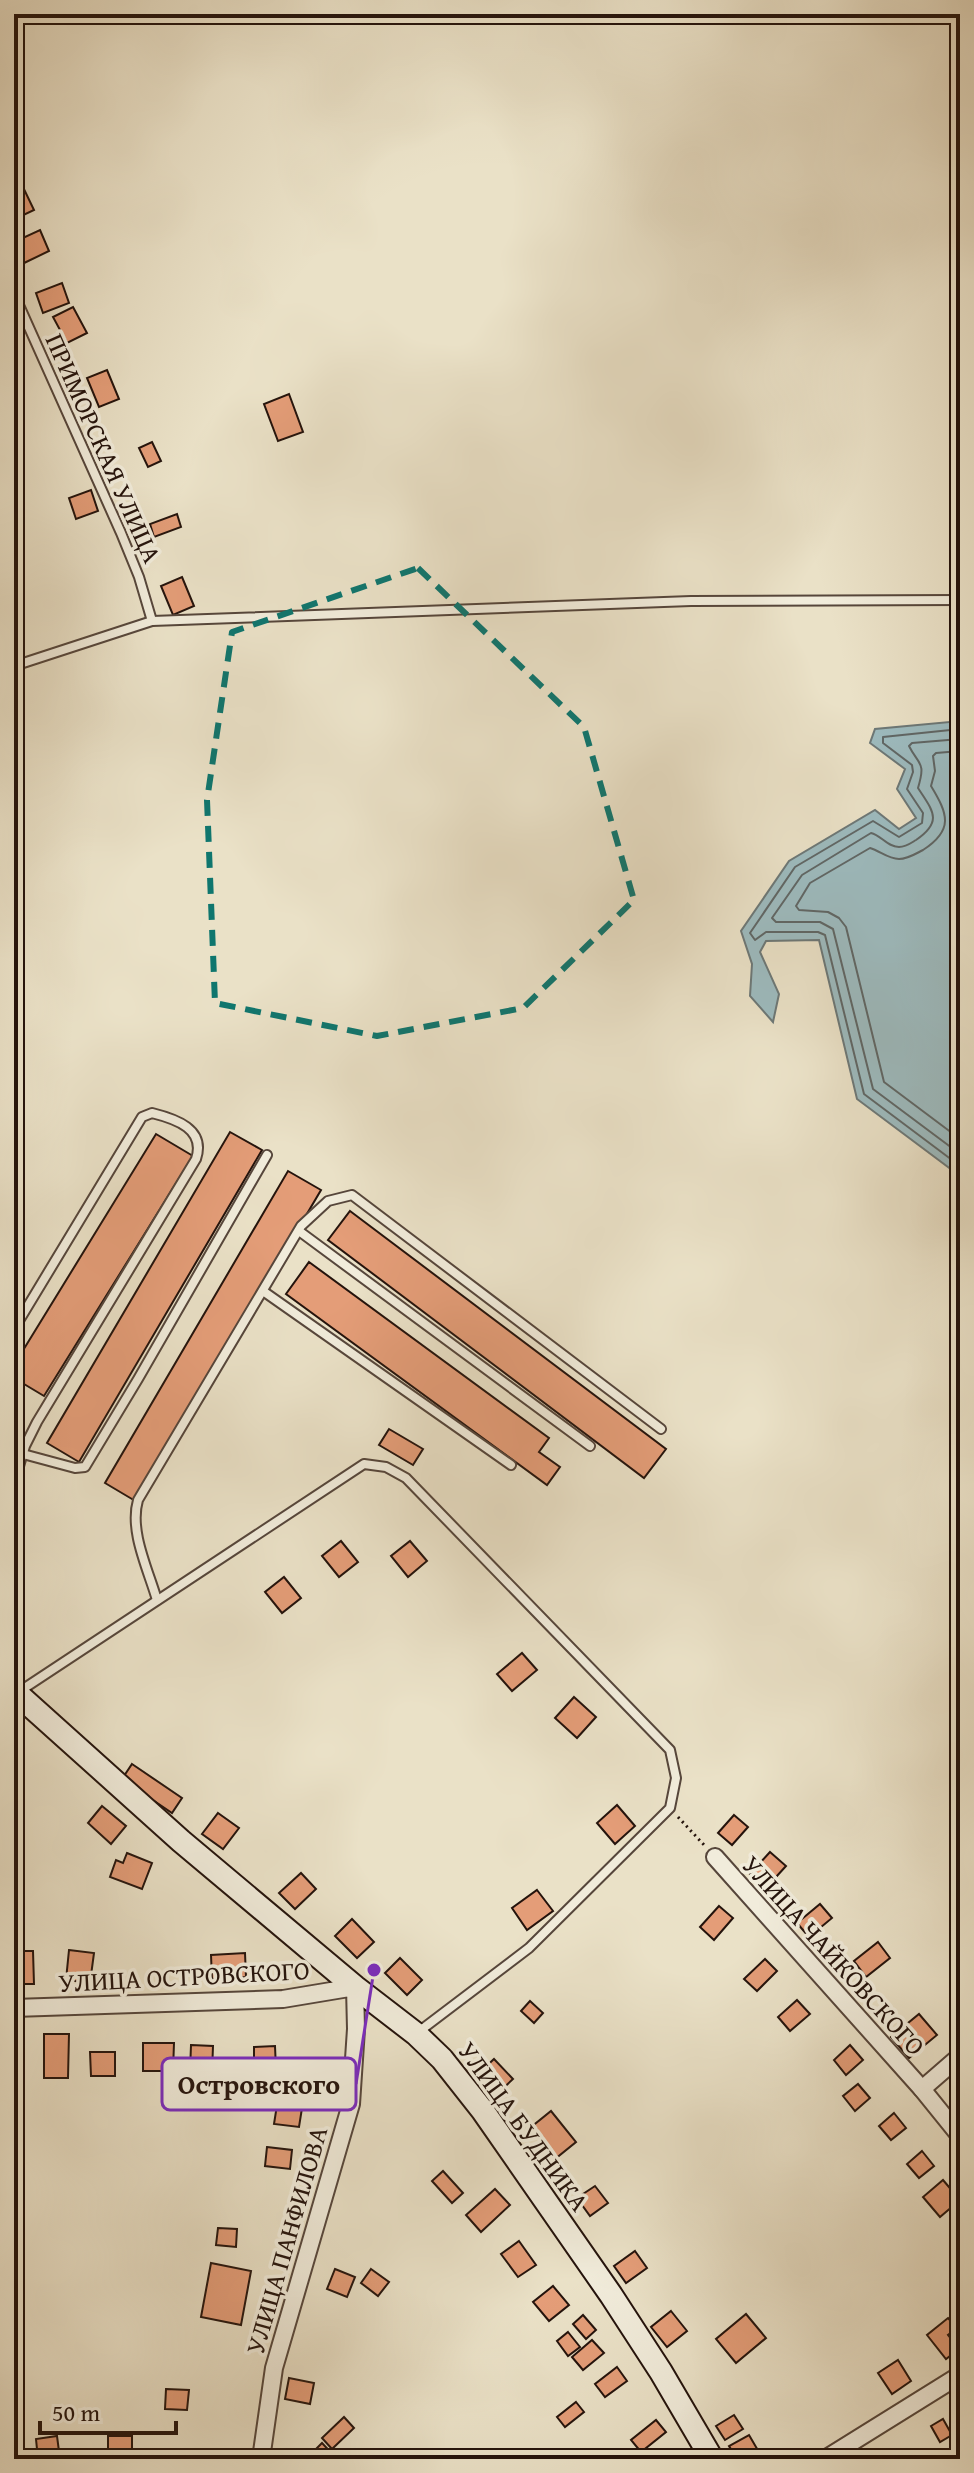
<svg xmlns="http://www.w3.org/2000/svg" width="974" height="2473" viewBox="0 0 974 2473" font-family="'Gentium Book Plus',serif">
<rect width="100%" height="100%" fill="#eae1c7"/>
<filter id="stains"><feTurbulence type="fractalNoise" baseFrequency=".0025" numOctaves="4"/><feColorMatrix values="0 0 0 0 .2 0 0 0 0 .09 0 0 0 0 .02 0 0 0 .5 -.17"/></filter>
<radialGradient id="worn" r=".72"><stop offset=".6" stop-color="#630" stop-opacity="0"/><stop offset="1" stop-color="#630" stop-opacity=".3"/></radialGradient>
<path fill="#9dbbbf" stroke="#6d7877" stroke-width="2" d="M960,721V1176L857,1099L819,940L766,941L760,952L779,994L773,1022L750,996L752,964L741,931L789,861L875,810L899,829L916,818L897,789L905,769L870,743L875,729Z"/>
<g fill="none" stroke-linecap="round" stroke-linejoin="round">
<g stroke="#606766" stroke-width="2">
<path d="M960,729L883,737V743L912,765L913,772L907,789L923,813L922,823L899,837L873,821L795,867L750,933L755,940L766,932H818L825,935L864,1094L960,1166"/>
<path d="M960,739L912,743L909,746C919,766 926,761 918,788C932,810 944,821 916,840C911,843 906,847 899,847C887,847 881,835 871,833L802,875L772,918L776,922H820L833,929L873,1089L960,1154"/>
<path d="M960,751L936,753L933,756L935,771L931,786C948,814 954,830 923,850C915,854 908,859 899,859C888,859 880,851 870,848L810,883L796,906L799,910L828,912L839,918L846,927L884,1082L960,1139"/>
</g>
</g>
<g fill="#e49d78" stroke="#24130c" stroke-width="2">
<path d="M22,185L34,210L15,219L14,189Z"/>
<path d="M40,230L49,251L22,264L14,242Z"/>
<path d="M62,283L69,303L43,313L36,293Z"/>
<path d="M73,307L87,333L67,343L53,317Z"/>
<path d="M107,370L119,399L99,407L87,378Z"/>
<path d="M289,394L303,432L278,441L264,404Z"/>
<path d="M152,442L161,461L148,467L139,448Z"/>
<path d="M91,490L98,511L76,519L69,498Z"/>
<path d="M177,514L181,527L154,537L150,524Z"/>
<path d="M182,577L194,606L173,615L161,586Z"/>
<path d="M230,1132L262,1150L79,1462L47,1443Z"/>
<path d="M156,1134L193,1156L44,1396L14,1378V1365Z"/>
<path d="M288,1171L321,1190L137,1502L105,1483Z"/>
<path d="M350,1211L666,1449L644,1478L328,1240Z"/>
<path d="M309,1262L549,1438L539,1452L560,1467L547,1485L286,1294Z"/>
<path d="M389,1429L423,1449L413,1465L379,1445Z"/>
<path d="M341,1541L358,1562L339,1577L322,1556Z"/>
<path d="M410,1541L427,1561L408,1577L391,1556Z"/>
<path d="M284,1577L301,1598L282,1613L265,1592Z"/>
<path d="M522,1653L537,1670L512,1691L497,1674Z"/>
<path d="M574,1697L596,1717L577,1738L555,1718Z"/>
<path d="M132,1764L182,1798L172,1813L122,1779Z"/>
<path d="M617,1805L635,1826L615,1844L597,1823Z"/>
<path d="M102,1806L126,1826L111,1844L88,1823Z"/>
<path d="M218,1813L239,1828L223,1849L202,1834Z"/>
<path d="M734,1815L748,1827L732,1845L718,1833Z"/>
<path d="M770,1852L786,1866L766,1888L750,1874Z"/>
<path d="M127,1853L152,1863L142,1889L110,1877L116,1860L123,1863Z"/>
<path d="M301,1873L316,1889L295,1909L279,1893Z"/>
<path d="M537,1890L553,1911L527,1930L512,1908Z"/>
<path d="M820,1904L832,1918L809,1937L797,1923Z"/>
<path d="M719,1906L733,1918L714,1940L700,1927Z"/>
<path d="M352,1919L374,1942L357,1958L335,1936Z"/>
<path d="M878,1942L890,1958L866,1977L854,1961Z"/>
<path d="M69,1950L94,1953L90,1983L66,1980Z"/>
<path d="M14,1951H33L34,1984H14Z"/>
<path d="M245,1953L246,1977L212,1979L211,1955Z"/>
<path d="M400,1958L422,1980L407,1995L385,1973Z"/>
<path d="M765,1959L777,1971L757,1991L744,1979Z"/>
<path d="M797,2000L810,2014L790,2031L778,2017Z"/>
<path d="M530,2001L543,2013L534,2023L521,2011Z"/>
<path d="M919,2014L937,2035L909,2058L891,2037Z"/>
<path d="M44,2034H69L68,2078H44Z"/>
<path d="M143,2043H174L173,2071H143Z"/>
<path d="M191,2045L213,2046L212,2073L190,2072Z"/>
<path d="M850,2045L863,2060L846,2075L834,2060Z"/>
<path d="M275,2046L276,2069L254,2070V2047Z"/>
<path d="M90,2052H115V2076H91Z"/>
<path d="M494,2059L513,2079L498,2093L479,2073Z"/>
<path d="M858,2084L870,2098L855,2111L843,2096Z"/>
<path d="M277,2105L302,2108L299,2127L274,2124Z"/>
<path d="M551,2111L576,2142L555,2159L530,2128Z"/>
<path d="M894,2113L906,2128L891,2140L879,2126Z"/>
<path d="M267,2147L292,2150L290,2169L265,2166Z"/>
<path d="M922,2151L934,2166L919,2178L907,2164Z"/>
<path d="M443,2171L463,2193L452,2203L432,2181Z"/>
<path d="M943,2180L960,2200L940,2217L923,2197Z"/>
<path d="M595,2186L608,2203L590,2216L577,2198Z"/>
<path d="M495,2189L510,2205L481,2232L466,2215Z"/>
<path d="M218,2228L237,2229L236,2247L216,2245Z"/>
<path d="M519,2241L536,2265L518,2277L501,2254Z"/>
<path d="M635,2251L647,2268L626,2283L614,2266Z"/>
<path d="M211,2263L251,2271L241,2325L201,2317Z"/>
<path d="M335,2269L355,2277L347,2297L327,2289Z"/>
<path d="M371,2269L389,2282L378,2296L361,2283Z"/>
<path d="M553,2286L569,2305L549,2321L533,2302Z"/>
<path d="M671,2311L687,2331L667,2347L651,2327Z"/>
<path d="M746,2314L766,2338L736,2363L716,2339Z"/>
<path d="M583,2315L596,2330L586,2339L573,2324Z"/>
<path d="M948,2318L957,2328L948,2335L959,2349L946,2359L927,2335Z"/>
<path d="M568,2332L580,2347L568,2356L557,2341Z"/>
<path d="M592,2340L604,2353L583,2370L572,2357Z"/>
<path d="M898,2360L911,2381L892,2394L878,2373Z"/>
<path d="M617,2367L627,2381L605,2397L595,2384Z"/>
<path d="M289,2378L314,2383L310,2404L285,2399Z"/>
<path d="M166,2389L189,2390L187,2410L165,2409Z"/>
<path d="M576,2402L584,2412L565,2427L557,2417Z"/>
<path d="M734,2415L743,2429L725,2440L716,2426Z"/>
<path d="M344,2417L354,2428L332,2449L322,2438Z"/>
<path d="M943,2419L952,2435L940,2442L931,2426Z"/>
<path d="M656,2420L666,2432L641,2452L631,2440Z"/>
<path d="M749,2435L763,2459H737L729,2446Z"/>
<path d="M57,2436L60,2459H38L36,2439Z"/>
<rect x="108" y="2436" width="24" height="20"/>
<path d="M322,2443L337,2459H306Z"/>
</g>
<g fill="none" stroke-linecap="round" stroke-linejoin="round">
<defs>
<g id="lane">
<path d="M14,294L121,533L139,577L152,621"/>
<path d="M14,666L152,621L691,601L960,600"/>
<path d="M299,1231L590,1446"/>
<path d="M263,1291L511,1465"/>
<path d="M14,1329L142,1117L152,1113C176,1119 206,1129 196,1159L37,1422L25,1446L14,1483"/>
<path d="M14,1433L23,1453"/>
<path d="M23,1454L75,1468L85,1467L138,1379L267,1155"/>
<path d="M157,1600C148,1569 129,1531 138,1500L301,1226L328,1201L352,1195L661,1429"/>
<path d="M17,1693L364,1464L386,1467L406,1478L670,1750L676,1778L670,1808L529,1948L417,2033"/>
</g>
<g id="street">
<path d="M715,1857L922,2089L960,2136"/>
<path d="M14,2008L283,1999L355,1987L356,2029L351,2104L274,2368L261,2459"/>
<path d="M922,2089L960,2056"/>
<path d="M825,2459L960,2375"/>
</g>
<path id="secondary" d="M14,1691L181,1841L355,1987L416,2034L442,2059L483,2111L611,2295L661,2372L712,2459"/>
</defs>
<use href="#lane" stroke="#56463b" stroke-width="12"/>
<use href="#street" stroke="#56463b" stroke-width="20"/>
<use href="#secondary" stroke="#24130c" stroke-width="26"/>
<path stroke="#24130c" stroke-width="3" stroke-dasharray="2 4" stroke-linecap="butt" d="M678,1817L705,1846"/>
<use href="#lane" stroke="#f1ecdb" stroke-width="8"/>
<use href="#street" stroke="#f1ecdb" stroke-width="16"/>
<use href="#secondary" stroke="#f1ecdb" stroke-width="22"/>
</g>
<path fill="none" stroke="#0f766e" stroke-width="6" stroke-dasharray="16 10" stroke-linejoin="round" d="M418,568L584,727L634,900L523,1008L377,1036L215,1003L207,800L232,632Z"/>
<g text-anchor="middle" dominant-baseline="central" stroke-width="7" stroke-linejoin="round" paint-order="stroke">
<g font-size="26" fill="#24130c" stroke="#f1ecdb">
<text transform="translate(104 448) rotate(66)">ПРИМОРСКАЯ УЛИЦА</text>
<text transform="translate(834 1955) rotate(48)">УЛИЦА ЧАЙКОВСКОГО</text>
<text transform="translate(184 1976) rotate(-3)">УЛИЦА ОСТРОВСКОГО</text>
<text transform="translate(524 2126) rotate(54)">УЛИЦА БУДНИКА</text>
<text transform="translate(286 2240) rotate(-74)">УЛИЦА ПАНФИЛОВА</text>
</g>
</g>
<path fill="none" stroke="#7b2cbf" stroke-width="3" d="M374 1970L356 2084"/>
<circle fill="#7b2cbf" stroke="#f1ecdb" stroke-width="3" cx="374" cy="1970" r="8"/>
<rect fill="#f1ecdb" stroke="#7b2cbf" stroke-width="3" x="162" y="2058" width="194" height="52" rx="8"/>
<g font-size="28" text-anchor="middle" font-weight="bold" fill="#24130c">
<text x="259" y="2094">Островского</text>
</g>
<rect width="974" height="2473" fill="none" stroke="#eae1c7" stroke-width="48"/>
<rect x="16" y="16" width="942" height="2441" fill="none" stroke="#24130c" stroke-width="4"/>
<rect x="24" y="24" width="926" height="2425" fill="none" stroke="#24130c" stroke-width="2"/>
<path d="M40 2421v12h136v-12" fill="none" stroke="#24130c" stroke-width="4"/>
<text x="52" y="2421" font-size="24" fill="#24130c" stroke="#f1ecdb" stroke-width="6" paint-order="stroke">50 m</text>
<rect width="100%" height="100%" filter="url(#stains)"/>
<rect width="100%" height="100%" fill="url(#worn)"/>
</svg>
